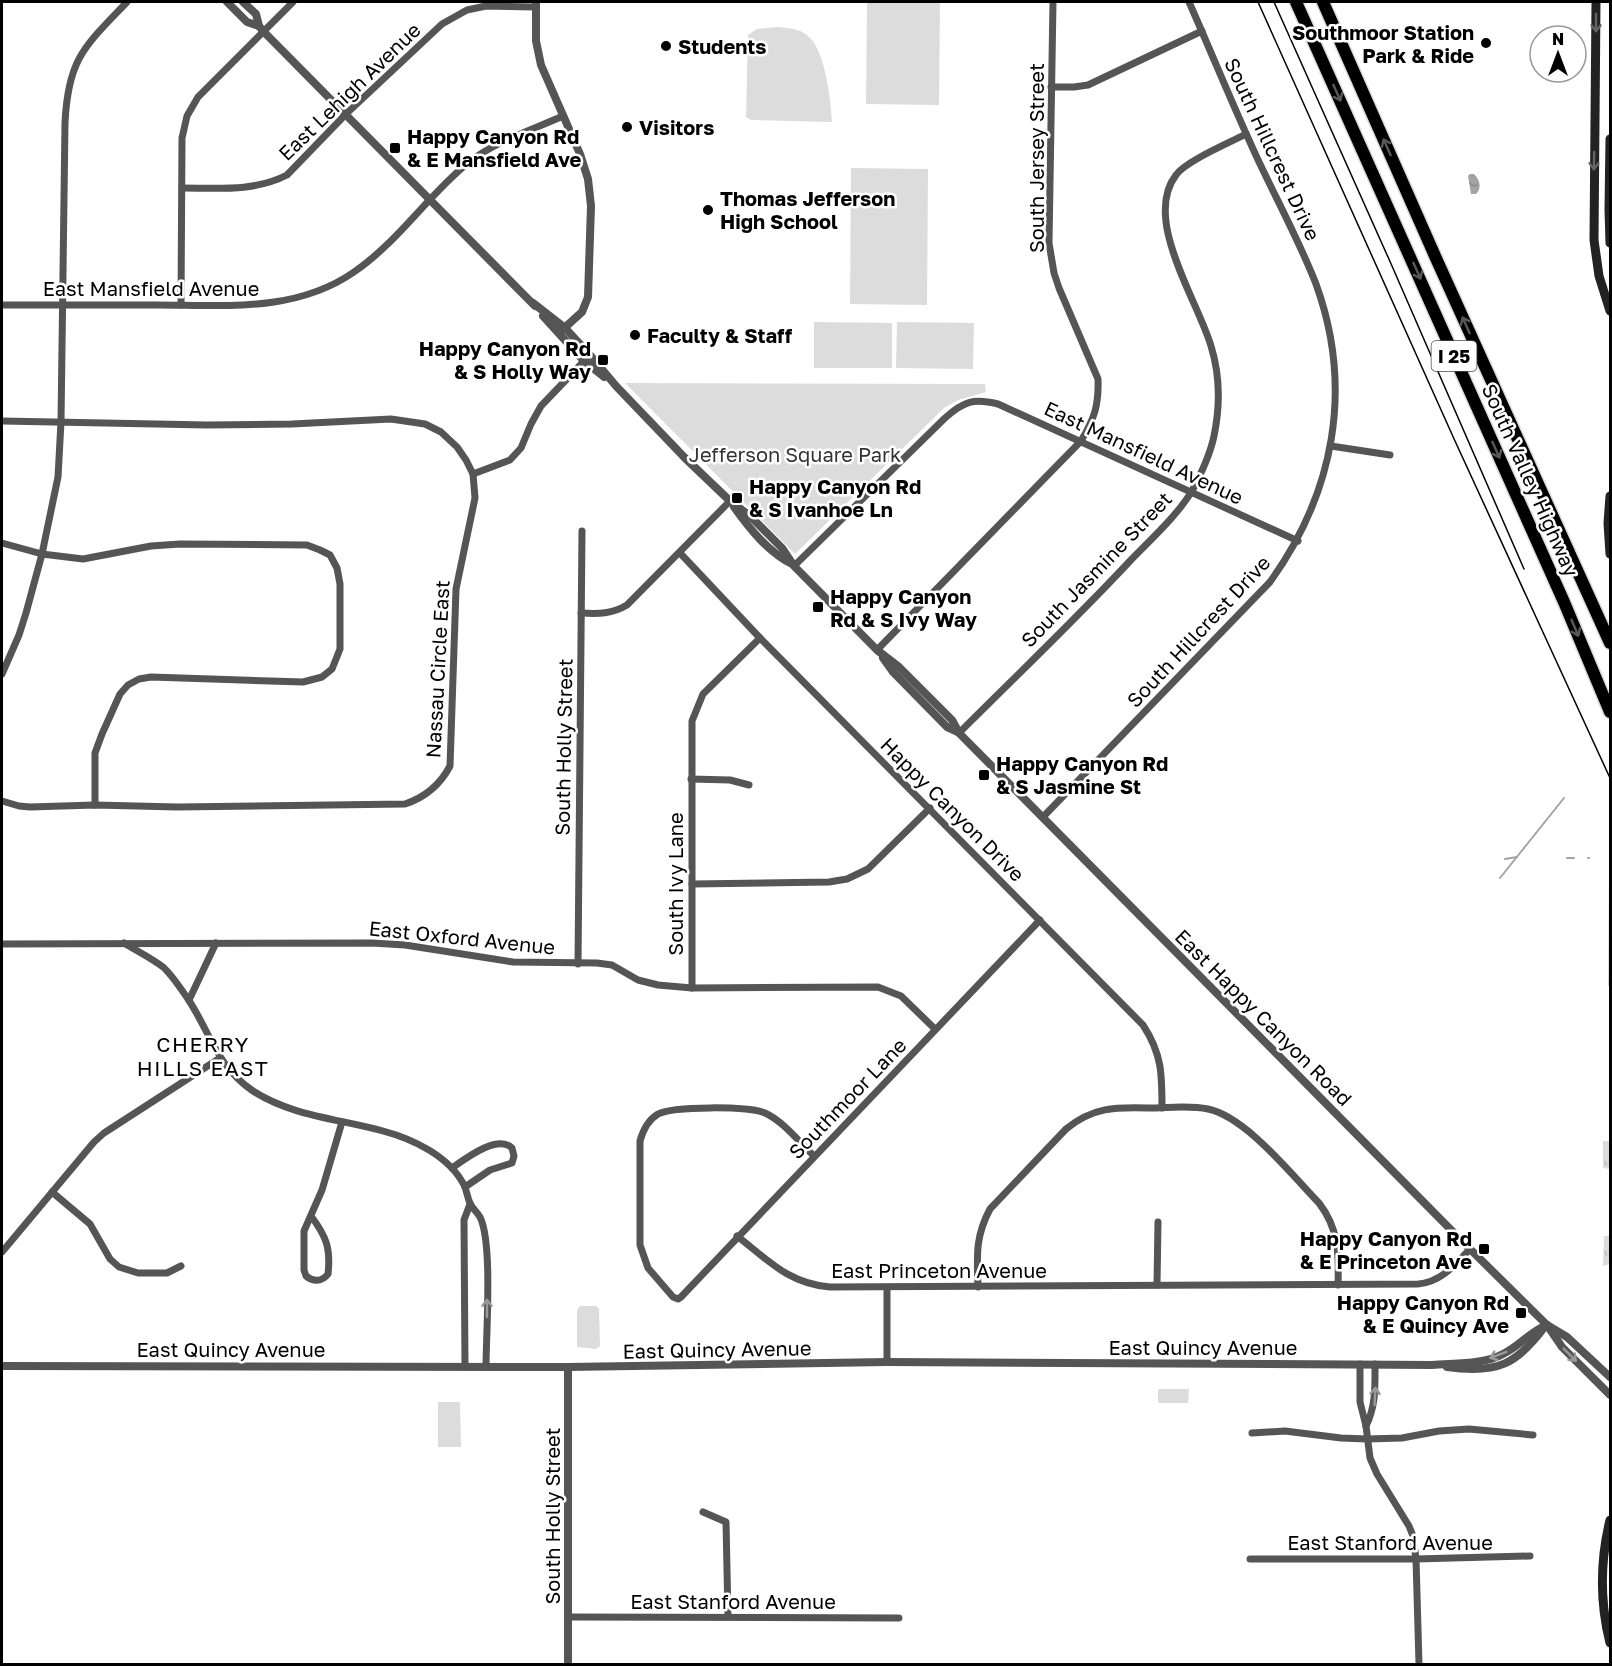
<svg xmlns="http://www.w3.org/2000/svg" width="1612" height="1666" viewBox="0 0 1612 1666" font-family="'Golos Text',sans-serif">
<defs>
<pattern id="grass-tufts" width="24" height="20" patternUnits="userSpaceOnUse" patternTransform="scale(1.5)"><rect width="24" height="20" fill="#dcdcdc"/><path d="M3 7l-1-3M5 7V3M7 7l1-3M15 17l-1-3M17 17v-4M19 17l1-3" fill="none" stroke="#bbb"/></pattern>
<pattern id="water-ripples" width="26" height="14" patternUnits="userSpaceOnUse" patternTransform="scale(1.5)"><rect width="26" height="14" fill="#a3a3a3"/><path d="M2 4q2-2 4 0t4 0M15 11q2-2 4 0t4 0" fill="none" stroke="#8b8b8b"/></pattern>
</defs>
<rect width="100%" height="100%" fill="#fff"/>
<g fill="url(#grass-tufts)">
<path d="M1610,869V986H1608L1609,870Z"/>
<path d="M1603,1141H1610V1169L1603,1168Z"/>
<path d="M1604,1236H1610V1264L1603,1266Z"/>
</g>
<g fill="#dcdcdc">
<path d="M867,2H940L939,105L866,104Z"/>
<path d="M776,27C788,28 799,28 808,36C825,49 831,101 832,122L751,120L746,117L748,35L757,29Z"/>
<path d="M851,168L928,169L927,305L850,304Z"/>
<path d="M814,322L892,323V368H814Z"/>
<path d="M897,322L974,323L973,369L896,368Z"/>
<path d="M625,383L985,384L986,392L958,400L944,408L795,554Z"/>
<path d="M580,1306H596L599,1309L600,1346L596,1349L577,1347V1310Z"/>
<path d="M1158,1389H1189L1188,1403H1158Z"/>
<path d="M438,1402H460L461,1447H438Z"/>
</g>
<path fill="url(#water-ripples)" d="M1470,174H1474C1480,180 1482,188 1476,194H1471L1468,176Z"/>
<g fill="none" stroke-linecap="round" stroke-linejoin="round">
<g stroke="#a3a3a3" stroke-width="2">
<path d="M1567,858H1574"/>
<path d="M1588,858H1589"/>
<path d="M1505,859L1517,857"/>
<path d="M1500,878L1564,798"/>
</g>
<defs>
<g id="motorway">
<path d="M1296,2L1564,602L1610,712"/>
<path d="M1323,2L1435,256L1610,643"/>
</g>
</defs>
<use href="#motorway" stroke="#dbdbdb" stroke-width="15"/>
<g stroke="#555" stroke-width="7">
<path d="M1051,87H1074L1088,85L1202,31"/>
<path d="M182,188C217,188 254,192 287,175L346,114L442,24L467,10L486,6L535,7"/>
<path d="M2,305C53,305 105,305 156,305C224,305 295,313 354,272C398,242 428,195 469,162C496,141 532,130 563,116"/>
<path d="M181,305L182,138L187,116L198,97L293,2"/>
<path d="M2,421L207,425L292,424L391,419L425,424L441,432L457,447L466,460L473,474L475,498L456,589L450,766C440,785 426,797 405,804L177,807L95,805L30,807L19,806L2,801"/>
<path d="M1331,446L1390,455"/>
<path d="M473,474L510,460L521,448L531,424L541,406L586,359"/>
<path d="M2,543L42,554L83,559L151,546L180,544L307,545L320,550L330,555L337,568L340,584V649L332,669L322,677L303,682L151,677L139,679L128,685L120,694L102,734L95,753V805"/>
<path d="M680,553L760,638L1143,1025C1162,1054 1162,1074 1162,1108"/>
<path d="M794,566L945,418C964,401 974,398 998,404L1298,541"/>
<path d="M581,613C599,614 612,614 627,605L730,501"/>
<path d="M877,650L1081,441C1094,419 1099,406 1098,379L1059,288L1054,273L1049,243L1053,2"/>
<path d="M2,674L19,635L26,613L42,554L58,477L61,422L65,123C68,58 85,46 127,2"/>
<path d="M959,733C1016,676 1074,621 1129,562C1150,540 1176,517 1192,491C1201,474 1210,455 1214,436C1220,407 1220,375 1211,346C1198,301 1142,219 1176,175C1186,161 1229,143 1246,134"/>
<path d="M691,779L730,780L749,785"/>
<path d="M1043,817L1270,582C1334,493 1354,389 1316,284C1300,243 1279,204 1260,164C1235,111 1213,56 1189,2"/>
<path d="M692,884L829,882L847,879L868,869L930,808"/>
<path d="M124,943C137,951 151,958 163,967C172,975 181,989 188,999C210,1032 217,1067 253,1091C291,1116 340,1119 383,1131C413,1139 449,1156 464,1185C467,1191 467,1197 470,1203C472,1208 477,1212 480,1217C493,1243 486,1334 486,1367"/>
<path d="M2,944L372,943L405,945L513,962L597,963L612,965L638,980L658,985L692,988L878,987L901,996L935,1029"/>
<path d="M578,964L582,531"/>
<path d="M692,988V721L703,694L760,638"/>
<path d="M189,1000L216,943"/>
<path d="M814,1156C799,1142 783,1121 765,1113C748,1106 673,1106 658,1114C648,1120 643,1130 640,1141V1245L648,1268L673,1297L678,1299L681,1297L1040,920"/>
<path d="M452,1168C465,1159 497,1134 512,1148L514,1156L512,1163L490,1170L465,1187"/>
<path d="M52,1192L90,1224L110,1259L119,1267L138,1273H167L181,1266"/>
<path d="M311,1216C326,1236 331,1248 328,1274C322,1282 313,1282 306,1276L304,1270V1231L322,1190L342,1122"/>
<path d="M737,1236C768,1260 789,1284 830,1287L1418,1284C1441,1282 1455,1265 1470,1249"/>
<path d="M2,1252L94,1142L104,1133L220,1058"/>
<path d="M1157,1285L1158,1222"/>
<path d="M978,1287C977,1256 975,1237 990,1209L1066,1129C1093,1107 1115,1107 1148,1108C1168,1108 1189,1105 1208,1109C1246,1117 1291,1174 1319,1203C1339,1229 1339,1254 1338,1285"/>
<path d="M887,1288V1362"/>
<path d="M1360,1364V1402L1366,1426L1370,1458L1377,1474L1409,1526L1413,1536L1416,1559L1419,1664"/>
<path d="M465,1367L464,1220L470,1204"/>
<path d="M1366,1426C1376,1406 1375,1387 1375,1364"/>
<path d="M1252,1433L1285,1431L1341,1438L1367,1439L1402,1438L1439,1431L1469,1429L1533,1435"/>
<path d="M703,1512L726,1522L728,1617"/>
<path d="M1250,1559H1416L1530,1556"/>
<path d="M568,1617L899,1618"/>
</g>
<g stroke="#555" stroke-width="8">
<path d="M227,2L247,22L259,26L263,31L535,306"/>
<path d="M243,2L256,14L259,26"/>
<path d="M536,2V41L541,65L580,154L588,179L591,206L588,297L582,312L561,331"/>
<path d="M533,303L565,328L590,355L616,386L685,458L730,501L750,516L782,548L794,566L877,650L899,667L952,720L959,733L1470,1249L1547,1325L1567,1337L1610,1377"/>
<path d="M543,316L584,361L604,377"/>
<path d="M734,507C749,528 768,552 792,564"/>
<path d="M883,658L893,672L947,727L958,732"/>
<path d="M1547,1325L1562,1347L1610,1395"/>
<path d="M2,1366L568,1367L887,1362L1432,1365C1454,1363 1483,1365 1503,1354C1520,1346 1528,1333 1547,1325"/>
<path d="M1447,1367C1497,1374 1517,1365 1546,1325"/>
<path d="M568,1664V1367"/>
</g>
<g stroke="#222" stroke-width="9">
<path d="M1596,2L1594,240L1599,276L1610,311"/>
<path d="M1610,139L1609,209L1610,243"/>
<path d="M1610,496L1608,523L1610,554"/>
<path d="M1610,1520C1600,1561 1600,1603 1610,1643"/>
</g>
<use href="#motorway" stroke="#000" stroke-width="12"/>
<g stroke="#000" stroke-width="1.5">
<path d="M1258,2L1455,441L1610,778"/>
<path d="M1274,2L1392,266L1524,569"/>
</g>
</g>
<defs><path id="oneway-shaft" d="M-6 0H5M1.5-3L5.5 0L1.5 3" fill="none" stroke-width="1.6" stroke-linecap="round" stroke-linejoin="round" transform="scale(1.5)"/></defs>
<g stroke="#646464">
<use href="#oneway-shaft" transform="translate(1596 23) rotate(90)"/>
<use href="#oneway-shaft" transform="translate(1594 161) rotate(91)"/>
</g>
<g stroke="#595959">
<use href="#oneway-shaft" transform="translate(1337 93) rotate(66)"/>
<use href="#oneway-shaft" transform="translate(1387 147) rotate(-114)"/>
<use href="#oneway-shaft" transform="translate(1417 271) rotate(66)"/>
<use href="#oneway-shaft" transform="translate(1466 325) rotate(-114)"/>
<use href="#oneway-shaft" transform="translate(1496 450) rotate(66)"/>
<use href="#oneway-shaft" transform="translate(1575 628) rotate(67)"/>
</g>
<g stroke="#999">
<use href="#oneway-shaft" transform="translate(487 1308) rotate(-90)"/>
<use href="#oneway-shaft" transform="translate(1498 1355) rotate(159)"/>
<use href="#oneway-shaft" transform="translate(1570 1355) rotate(45)"/>
<use href="#oneway-shaft" transform="translate(1375 1396) rotate(-87)"/>
</g>
<g fill="#000" stroke="#fff" stroke-width="2">
<circle cx="1486" cy="43" r="6"/>
<circle cx="666" cy="46" r="6"/>
<circle cx="627" cy="127" r="6"/>
<rect x="389" y="142" width="12" height="12" rx="3"/>
<circle cx="708" cy="210" r="6"/>
<circle cx="635" cy="335" r="6"/>
<rect x="597" y="354" width="12" height="12" rx="3"/>
<rect x="731" y="492" width="12" height="12" rx="3"/>
<rect x="812" y="601" width="12" height="12" rx="3"/>
<rect x="978" y="769" width="12" height="12" rx="3"/>
<rect x="1478" y="1243" width="12" height="12" rx="3"/>
<rect x="1515" y="1307" width="12" height="12" rx="3"/>
</g>
<g text-anchor="middle" dominant-baseline="central" stroke-width="5" stroke-linejoin="round" paint-order="stroke">
<rect fill="#fff" stroke="#4c4c4c" stroke-width="1.5" x="1431.5" y="341" width="45" height="30" rx="4.5"/>
<g font-size="18" font-weight="bold" fill="#000">
<text x="1454" y="356">I 25</text>
</g>
<g font-size="20" font-weight="bold" fill="#000" stroke="#fff" text-anchor="start">
<text x="1474" y="32" text-anchor="end">Southmoor Station<tspan x="1474" dy="23">Park &amp; Ride</tspan></text>
<text x="678" y="46">Students</text>
<text x="639" y="127">Visitors</text>
<text x="407" y="136">Happy Canyon Rd<tspan x="407" dy="23">&amp; E Mansfield Ave</tspan></text>
<text x="720" y="198">Thomas Jefferson<tspan x="720" dy="23">High School</tspan></text>
<text x="647" y="335">Faculty &amp; Staff</text>
<text x="591" y="348" text-anchor="end">Happy Canyon Rd<tspan x="591" dy="23">&amp; S Holly Way</tspan></text>
<text x="749" y="486">Happy Canyon Rd<tspan x="749" dy="23">&amp; S Ivanhoe Ln</tspan></text>
<text x="830" y="596">Happy Canyon<tspan x="830" dy="23">Rd &amp; S Ivy Way</tspan></text>
<text x="996" y="763">Happy Canyon Rd<tspan x="996" dy="23">&amp; S Jasmine St</tspan></text>
<text x="1472" y="1238" text-anchor="end">Happy Canyon Rd<tspan x="1472" dy="23">&amp; E Princeton Ave</tspan></text>
<text x="1509" y="1302" text-anchor="end">Happy Canyon Rd<tspan x="1509" dy="23">&amp; E Quincy Ave</tspan></text>
</g>
<g font-size="20" fill="#000" stroke="#fff">
<text transform="translate(349 91) rotate(-44)">East Lehigh Avenue</text>
<text transform="translate(1273 149) rotate(65)">South Hillcrest Drive</text>
<text transform="translate(1036 158) rotate(-90)">South Jersey Street</text>
<text x="151" y="288">East Mansfield Avenue</text>
<text transform="translate(1144 452) rotate(25)">East Mansfield Avenue</text>
<text transform="translate(1531 480) rotate(66)">South Valley Highway</text>
<text transform="translate(1096 569) rotate(-46)">South Jasmine Street</text>
<text transform="translate(1198 631) rotate(-47)">South Hillcrest Drive</text>
<text transform="translate(437 669) rotate(-87)">Nassau Circle East</text>
<text transform="translate(563 747) rotate(-89)">South Holly Street</text>
<text transform="translate(953 809) rotate(45)">Happy Canyon Drive</text>
<text transform="translate(675 884) rotate(-90)">South Ivy Lane</text>
<text transform="translate(462 937) rotate(6)">East Oxford Avenue</text>
<text transform="translate(1264 1017) rotate(45)">East Happy Canyon Road</text>
<text transform="translate(847 1098) rotate(-46)">Southmoor Lane</text>
<text x="939" y="1270">East Princeton Avenue</text>
<text x="1203" y="1347">East Quincy Avenue</text>
<text x="231" y="1349">East Quincy Avenue</text>
<text transform="translate(717 1349) rotate(-1)">East Quincy Avenue</text>
<text transform="translate(552 1516) rotate(-90)">South Holly Street</text>
<text x="1390" y="1542">East Stanford Avenue</text>
<text x="733" y="1601">East Stanford Avenue</text>
</g>
<g font-size="20" fill="#333" stroke="#fff">
<text x="795" y="454">Jefferson Square Park</text>
</g>
<g font-size="21" letter-spacing="1.5" fill="#000" stroke="#fff">
<text x="203" y="1044">CHERRY<tspan x="203" dy="24">HILLS EAST</tspan></text>
</g>
</g>
<rect width="1612" height="1666" fill="none" stroke="#000000" stroke-width="6"/>
<g transform="translate(1558 54)"><circle r="28" fill="#ffffff" stroke="#999999" stroke-width="1.5"/>
<path d="M0-4.5L10 22L0 15L-10 22Z" fill="#000000"/>
<text y="-9" font-size="16" font-weight="bold" text-anchor="middle" fill="#000000">N</text>
</g>
</svg>
